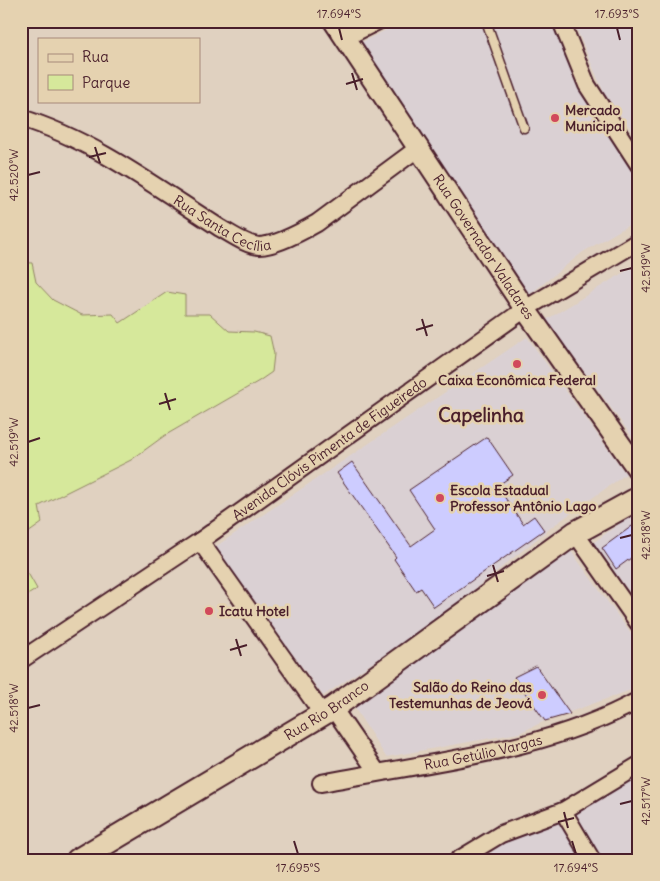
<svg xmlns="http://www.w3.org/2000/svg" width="660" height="881" viewBox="0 0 660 881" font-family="Delius,sans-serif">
<rect width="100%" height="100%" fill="#e0d1c0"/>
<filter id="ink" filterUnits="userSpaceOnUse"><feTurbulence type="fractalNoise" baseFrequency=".02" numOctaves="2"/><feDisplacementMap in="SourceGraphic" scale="10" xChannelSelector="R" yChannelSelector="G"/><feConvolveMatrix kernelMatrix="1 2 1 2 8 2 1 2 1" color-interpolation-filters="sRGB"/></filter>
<g filter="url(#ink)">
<g fill="#dad0d3">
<path d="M404,21H555L583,92L639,175V219L583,252L529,295L360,43Z"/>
<path d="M573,21H639V140L604,93Z"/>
<path d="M639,263V446L546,320Z"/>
<path d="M527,337L626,474L553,526L435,621L323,696L215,547Z"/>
<path d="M639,509V605L593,543Z"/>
<path d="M571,551L639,645V679L631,690L545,721L519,733L386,757L354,707Z"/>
<path d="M639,771V860H602L574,810Z"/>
<path d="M561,820L585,860H483L499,845Z"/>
</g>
<g fill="#d6e89b" stroke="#908463">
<path d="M21,262L32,263L36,282L53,300L82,315L113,314L120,323L167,292L185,295V314H210L229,331L254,332L270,336L274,354L272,372L259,381L164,436L131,460L39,506L42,523L21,538Z"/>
<path d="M21,561L37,589L21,599Z"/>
</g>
<g fill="#cdccff" stroke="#4a1f2b">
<path d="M487,437L513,475L497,486L523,524L534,516L544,530L434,607L421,588L416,591L394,559L396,557L337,473L352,462L411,546L435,529L409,490Z"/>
<path d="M639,521V569L631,558L616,569L602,548Z"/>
<path d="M536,666L570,714L545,721L514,677Z"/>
</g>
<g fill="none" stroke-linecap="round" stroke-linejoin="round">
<defs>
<path id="service" d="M486,21L524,128"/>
<g id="minor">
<path d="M561,21L587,85L639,165"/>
<path d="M346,37L378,21"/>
<path id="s1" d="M21,118C94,140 157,188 220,228C231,234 246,245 259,246C276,246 303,231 317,223L417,149"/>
<path d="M575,533L639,624"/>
<path d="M200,541L322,713"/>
<path id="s2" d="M21,660L200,541L525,309L639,241"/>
<path d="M333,708L377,772"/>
<path id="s3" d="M321,783C427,762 543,753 639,700"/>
<path d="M563,811L592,860"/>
<path d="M458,860L501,834L563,811L639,765"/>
</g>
<g id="tertiary">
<path id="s4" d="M334,21L525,309L639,471"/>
</g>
<g id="secondary">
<path id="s5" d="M78,860L333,708L575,533L639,498"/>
</g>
</defs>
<use href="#service" stroke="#4a1f2b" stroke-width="11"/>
<use href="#minor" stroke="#4a1f2b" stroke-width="20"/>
<use href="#tertiary" stroke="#4a1f2b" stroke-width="24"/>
<use href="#secondary" stroke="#4a1f2b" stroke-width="26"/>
<use href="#service" stroke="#e5d2b0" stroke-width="8"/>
<use href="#minor" stroke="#e5d2b0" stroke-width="16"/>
<use href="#tertiary" stroke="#e5d2b0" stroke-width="20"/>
<use href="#secondary" stroke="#e5d2b0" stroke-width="22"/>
</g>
</g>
<path fill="none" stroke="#4a1f2b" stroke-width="2" d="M339,28L342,40M617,28L620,40M352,73L357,90M346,84L363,79M95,147L100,163M89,157L106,153M28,175L40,172M620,271L632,268M422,319L427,336M416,330L433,325M165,393L170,410M159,404L176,399M28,442L40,438M620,538L632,535M493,565L498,582M487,576L504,571M236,639L241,656M230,650L247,645M28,708L40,705M620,804L632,801M564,812L568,828M558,822L574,818M294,841L298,854M572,841L576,854"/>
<g fill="#d1495b" stroke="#e5d2b0" stroke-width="2">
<circle cx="555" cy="118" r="5"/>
<circle cx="517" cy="364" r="5"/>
<circle cx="440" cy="498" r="5"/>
<circle cx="209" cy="611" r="5"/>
<circle cx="542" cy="695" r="5"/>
</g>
<g text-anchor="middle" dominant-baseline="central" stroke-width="5" stroke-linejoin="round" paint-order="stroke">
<g font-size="14" font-weight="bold" fill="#4a1f2b" stroke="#e5d2b0" text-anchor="start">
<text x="565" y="110">Mercado<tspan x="565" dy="16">Municipal</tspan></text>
<text x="517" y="380" text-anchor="middle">Caixa Econômica Federal</text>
<text x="450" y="490">Escola Estadual<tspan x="450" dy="16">Professor Antônio Lago</tspan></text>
<text x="219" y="611">Icatu Hotel</text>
<text x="532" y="687" text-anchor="end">Salão do Reino das<tspan x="532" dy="16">Testemunhas de Jeová</tspan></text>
</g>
<g font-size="14" fill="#4a1f2b" stroke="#e5d2b0">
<text stroke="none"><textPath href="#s1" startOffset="229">Rua Santa Cecília</textPath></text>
<text stroke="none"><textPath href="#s4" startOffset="271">Rua Governador Valadares</textPath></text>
<text stroke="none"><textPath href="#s2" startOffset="374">Avenida Clóvis Pimenta de Figueiredo</textPath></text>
<text stroke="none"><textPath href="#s5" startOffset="290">Rua Rio Branco</textPath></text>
<text stroke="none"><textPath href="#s3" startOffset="165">Rua Getúlio Vargas</textPath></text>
</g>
<g font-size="19" font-weight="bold" fill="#4a1f2b" stroke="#e5d2b0">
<text x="481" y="415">Capelinha</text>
</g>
</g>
<rect width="660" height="881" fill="none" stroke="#e5d2b0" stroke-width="55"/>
<rect x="38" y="38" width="162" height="65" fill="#e5d2b0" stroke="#a78a7b"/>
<rect x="48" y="54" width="25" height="8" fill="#e5d2b0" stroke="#a78a7b"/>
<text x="82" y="62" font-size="15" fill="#4a1f2b">Rua</text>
<rect x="48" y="75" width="25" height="15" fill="#d6e89b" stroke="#a78a7b"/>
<text x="82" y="88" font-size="15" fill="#4a1f2b">Parque</text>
<rect x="28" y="28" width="604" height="826" fill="none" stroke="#4a1f2b" stroke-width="2"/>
<g font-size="12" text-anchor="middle" fill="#4a1f2b">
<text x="339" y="18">17.694°S</text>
<text x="617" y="18">17.693°S</text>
<text transform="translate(14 175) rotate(-90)" y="4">42.520°W</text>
<text transform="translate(646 268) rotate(-90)" y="4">42.519°W</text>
<text transform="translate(14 442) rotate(-90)" y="4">42.519°W</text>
<text transform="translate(646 535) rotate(-90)" y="4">42.518°W</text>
<text transform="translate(14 708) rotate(-90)" y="4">42.518°W</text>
<text transform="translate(646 801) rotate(-90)" y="4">42.517°W</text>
<text x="298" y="872">17.695°S</text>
<text x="576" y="872">17.694°S</text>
</g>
</svg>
